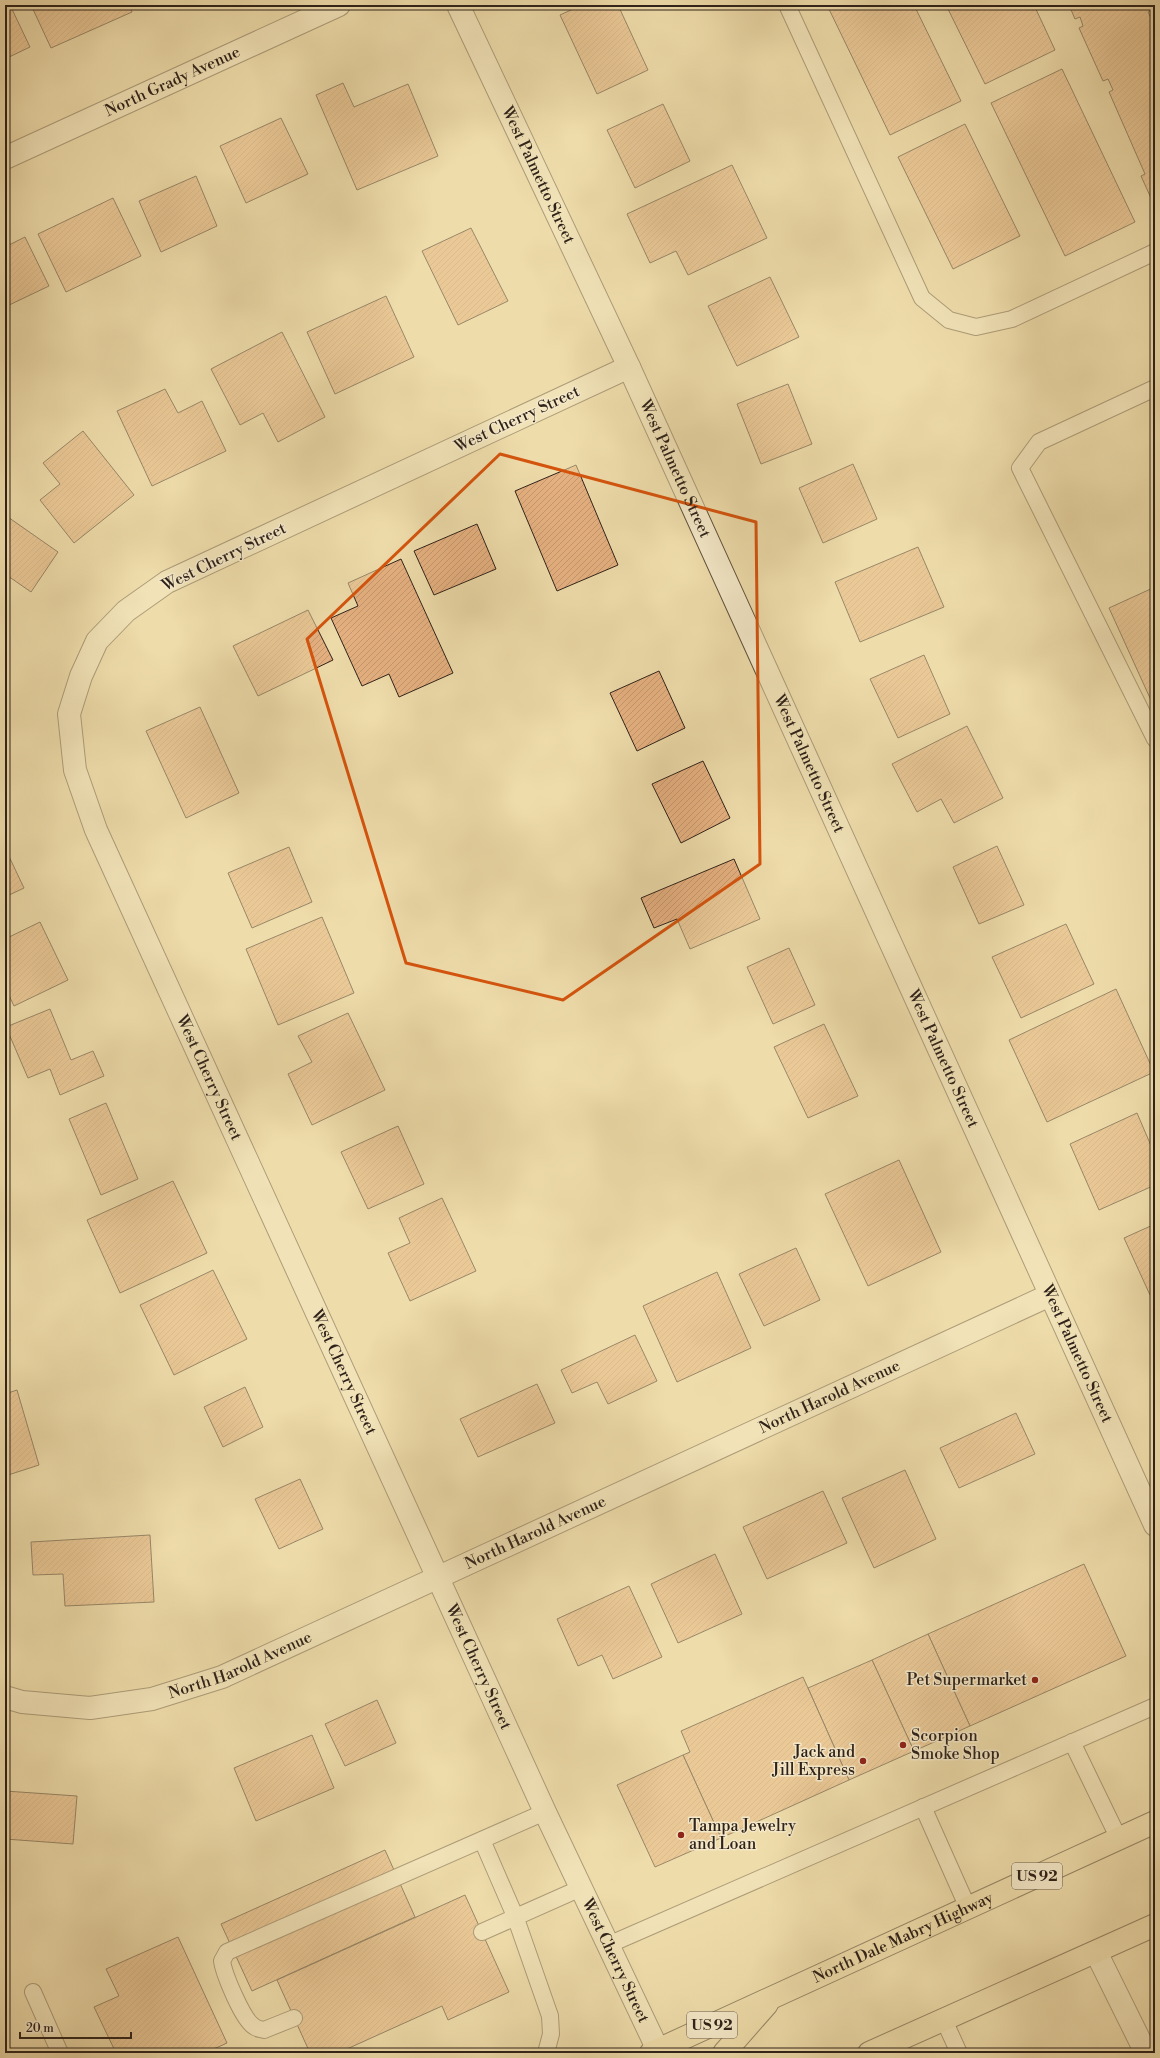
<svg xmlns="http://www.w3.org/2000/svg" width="1160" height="2058" viewBox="0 0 1160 2058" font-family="'Libre Bodoni',serif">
<defs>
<pattern id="building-hatch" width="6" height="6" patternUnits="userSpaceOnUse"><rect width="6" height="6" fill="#e6b181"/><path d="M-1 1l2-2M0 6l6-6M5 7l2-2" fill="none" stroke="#c6986f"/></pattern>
</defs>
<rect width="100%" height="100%" fill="#eedcaa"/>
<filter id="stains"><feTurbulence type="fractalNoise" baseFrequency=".005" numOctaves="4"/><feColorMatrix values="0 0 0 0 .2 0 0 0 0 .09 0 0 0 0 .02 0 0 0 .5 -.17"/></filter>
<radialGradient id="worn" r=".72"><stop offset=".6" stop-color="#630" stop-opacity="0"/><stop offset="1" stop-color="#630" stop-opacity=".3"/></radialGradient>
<g fill="url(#building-hatch)" stroke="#2e221a">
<path d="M5,5H10L30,47L5,59Z"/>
<path d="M31,5H129L132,12L51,48Z"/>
<path d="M582,5H618L648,70L597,94L560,15Z"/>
<path d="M827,5H914L961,101L890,135Z"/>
<path d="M946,5H1034L1055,50L985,84Z"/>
<path d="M1069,5H1152L1154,9L1148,12L1154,24L1155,23V207L1141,176L1145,174L1109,92L1113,90L1108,79L1103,81L1079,28L1083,26L1080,17L1075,19Z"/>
<path d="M1062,69L1135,222L1065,256L991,103Z"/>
<path d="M343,83L354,107L408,84L438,156L357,190L316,95Z"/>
<path d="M663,104L690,161L635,188L607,130Z"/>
<path d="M281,118L308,174L246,203L220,146Z"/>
<path d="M965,124L1020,236L953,269L898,157Z"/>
<path d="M732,165L767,238L688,275L676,251L650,263L627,214Z"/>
<path d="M196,176L217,226L161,252L139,201Z"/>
<path d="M113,198L141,256L66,292L38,234Z"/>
<path d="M471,228L508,301L458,325L422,251Z"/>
<path d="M25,237L49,286L5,307V247Z"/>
<path d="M770,277L799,337L737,366L708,306Z"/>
<path d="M386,296L414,357L335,394L307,332Z"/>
<path d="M282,332L325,417L278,442L263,413L240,425L211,369Z"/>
<path d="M788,384L812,444L761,464L737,404Z"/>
<path d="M165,389L178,413L202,401L226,451L152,486L117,411Z"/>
<path d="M83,431L134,495L74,543L40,500L60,484L43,463Z"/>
<path d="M853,464L877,519L823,543L799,488Z"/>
<path d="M576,465L618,565L557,591L515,491Z"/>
<path d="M5,515L58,552L31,592L8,576L5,580Z"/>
<path d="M477,524L496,569L434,595L414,551Z"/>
<path d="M918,547L944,607L860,642L835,582Z"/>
<path d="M401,559L453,673L399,697L389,674L362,686L331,618L358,606L348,583Z"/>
<path d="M1155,587V709L1109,608Z"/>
<path d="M308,610L333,660L258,696L233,646Z"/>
<path d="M924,655L950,714L898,738L870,679Z"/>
<path d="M659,671L685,728L637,751L610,693Z"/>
<path d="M200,707L239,793L186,818L146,731Z"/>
<path d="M967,726L1003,798L954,823L941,799L917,812L892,764Z"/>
<path d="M703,761L730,818L681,843L652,784Z"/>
<path d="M997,846L1024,905L979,924L953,867Z"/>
<path d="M289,847L312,902L252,928L228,873Z"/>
<path d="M5,848L24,888L5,897Z"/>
<path d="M734,859L760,919L690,949L677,919L654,928L641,898Z"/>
<path d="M322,917L354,993L278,1025L246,949Z"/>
<path d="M40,922L68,980L14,1006L5,987V939Z"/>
<path d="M1066,924L1094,984L1021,1018L992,957Z"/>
<path d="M789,948L815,1005L773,1024L747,967Z"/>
<path d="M1116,989L1154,1072L1047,1122L1009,1040Z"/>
<path d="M50,1009L71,1060L93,1051L104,1076L60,1095L50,1069L28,1078L6,1027Z"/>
<path d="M348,1013L385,1090L312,1125L288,1074L312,1062L298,1036Z"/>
<path d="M824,1024L858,1096L808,1118L774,1047Z"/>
<path d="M106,1103L138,1179L101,1195L69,1119Z"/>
<path d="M1137,1113L1155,1155V1185L1099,1210L1070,1144Z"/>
<path d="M398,1126L424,1184L368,1209L341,1152Z"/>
<path d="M899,1160L941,1252L868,1286L825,1194Z"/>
<path d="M173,1181L207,1253L120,1293L87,1220Z"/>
<path d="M442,1198L476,1271L410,1301L388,1253L410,1243L399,1218Z"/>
<path d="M1155,1224V1293L1150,1295L1124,1238Z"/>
<path d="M796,1248L820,1300L764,1326L739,1274Z"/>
<path d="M213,1270L247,1339L174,1375L140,1305Z"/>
<path d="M717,1272L751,1348L677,1382L643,1306Z"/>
<path d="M5,1331L10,1341L5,1344Z"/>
<path d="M635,1335L657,1381L608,1404L597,1382L572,1393L561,1370Z"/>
<path d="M537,1384L555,1423L478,1457L460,1419Z"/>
<path d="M245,1387L263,1427L223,1447L204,1407Z"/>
<path d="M17,1390L39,1465L5,1476V1394Z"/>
<path d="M1016,1413L1035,1454L959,1488L940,1448Z"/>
<path d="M905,1470L936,1539L874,1568L842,1498Z"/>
<path d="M300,1479L323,1529L279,1549L255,1499Z"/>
<path d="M823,1491L847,1543L767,1579L743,1527Z"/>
<path d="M150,1535L154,1602L65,1606L63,1574L33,1575L31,1542Z"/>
<path d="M715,1554L742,1614L678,1643L651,1584Z"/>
<path d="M1084,1564L1126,1656L970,1726L928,1634Z"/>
<path d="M629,1586L662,1657L613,1679L602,1655L578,1666L557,1619Z"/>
<path d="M928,1634L970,1726L914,1751L872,1660Z"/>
<path d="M872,1660L914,1751L849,1780L808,1688Z"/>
<path d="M803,1677L849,1780L721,1838L683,1755L690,1752L681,1731Z"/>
<path d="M377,1700L396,1743L345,1766L325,1724Z"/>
<path d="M312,1735L334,1788L256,1821L234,1768Z"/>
<path d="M683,1755L721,1838L655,1867L617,1785Z"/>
<path d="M5,1791L77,1796L73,1844L5,1839Z"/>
<path d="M385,1850L415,1917L252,1991L221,1924Z"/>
<path d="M465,1895L509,1992L448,2020L442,2006L338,2053H310L277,1980Z"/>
<path d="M178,1937L227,2043L205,2053H116L94,2007L119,1996L106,1969Z"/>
</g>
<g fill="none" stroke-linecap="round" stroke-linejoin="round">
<defs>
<g id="lane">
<path d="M787,5L922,298L949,320L976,327L1012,319L1155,252"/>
<path d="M1155,388L1039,442L1020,468L1155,739"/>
<path d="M1072,1742L1119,1839"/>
<path d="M923,1807L968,1908"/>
<path d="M482,1840L515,1916L550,2016L551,2034L546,2053"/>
<path d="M482,1932L581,1888"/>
<path d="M608,1945L1155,1706"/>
<path d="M33,1992L60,2053"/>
<path d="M294,2018L264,2030C261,2029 257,2029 255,2027C243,2021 224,1974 222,1961L227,1952L545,1812"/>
<path d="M944,2020L959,2053"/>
</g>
<g id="street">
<path id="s1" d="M458,5L629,367L1155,1525"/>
<path id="s2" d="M5,158L339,5"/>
<path id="s3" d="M629,367L167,582L126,611L97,641L81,676L69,714L75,770L96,830L545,1812L658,2050"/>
<path id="s4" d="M5,1697L22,1702L90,1708L152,1699L222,1677L1050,1295"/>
<path d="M1096,1952L1146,2053"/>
</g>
<g id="primary">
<path id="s5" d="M651,2053L1155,1822"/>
<path d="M724,2053L767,2004"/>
<path d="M869,2053L1155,1925"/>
</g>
</defs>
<use href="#lane" stroke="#5e503e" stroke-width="18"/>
<use href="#street" stroke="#5e503e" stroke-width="24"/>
<use href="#primary" stroke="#2e221a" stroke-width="24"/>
<use href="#lane" stroke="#f4e8c8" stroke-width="16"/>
<use href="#street" stroke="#f4e8c8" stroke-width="22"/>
<use href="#primary" stroke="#eedcaa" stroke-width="22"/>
</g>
<path d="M0 0H1160V2058H0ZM500,454L756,522L760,864L563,1000L406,963L307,639Z" fill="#eedcaa" fill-opacity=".55" fill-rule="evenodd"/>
<path fill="none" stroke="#d5540d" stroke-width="3" stroke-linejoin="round" d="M500,454L756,522L760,864L563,1000L406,963L307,639Z"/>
<g fill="#8f2418" stroke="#f4e8c8" stroke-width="1.5">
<circle cx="1035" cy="1680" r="4"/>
<circle cx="903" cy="1745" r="4"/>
<circle cx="863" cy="1761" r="4"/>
<circle cx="681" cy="1835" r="4"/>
</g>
<g text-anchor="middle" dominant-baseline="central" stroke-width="3" stroke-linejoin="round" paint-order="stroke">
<g fill="#f4e8c8" stroke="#695d4e" stroke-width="1">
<rect x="1012" y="1863" width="50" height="26" rx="3"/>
<rect x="687" y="2012" width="50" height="26" rx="3"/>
</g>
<g font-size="15" font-weight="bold" fill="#2e221a">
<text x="1037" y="1876">US 92</text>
<text x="712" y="2025">US 92</text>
</g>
<g font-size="16" fill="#2e221a" stroke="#f4e8c8">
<text stroke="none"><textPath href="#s2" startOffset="184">North Grady Avenue</textPath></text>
<text stroke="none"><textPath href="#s1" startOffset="188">West Palmetto Street</textPath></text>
<text transform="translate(517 419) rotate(-25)">West Cherry Street</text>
<text stroke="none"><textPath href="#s1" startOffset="512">West Palmetto Street</textPath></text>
<text transform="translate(224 557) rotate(-26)">West Cherry Street</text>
<text stroke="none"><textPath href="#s1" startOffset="836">West Palmetto Street</textPath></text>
<text stroke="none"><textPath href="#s1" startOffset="1160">West Palmetto Street</textPath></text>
<text stroke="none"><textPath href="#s3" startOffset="1072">West Cherry Street</textPath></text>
<text stroke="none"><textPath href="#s1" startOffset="1484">West Palmetto Street</textPath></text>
<text stroke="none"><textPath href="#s3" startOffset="1396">West Cherry Street</textPath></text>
<text stroke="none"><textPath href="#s4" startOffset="891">North Harold Avenue</textPath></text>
<text stroke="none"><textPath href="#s4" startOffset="567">North Harold Avenue</textPath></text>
<text stroke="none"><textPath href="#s4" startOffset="243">North Harold Avenue</textPath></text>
<text stroke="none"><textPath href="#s3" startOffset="1720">West Cherry Street</textPath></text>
<text stroke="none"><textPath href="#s5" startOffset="277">North Dale Mabry Highway</textPath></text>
<text stroke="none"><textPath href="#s3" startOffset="2044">West Cherry Street</textPath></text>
</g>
<g font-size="16" fill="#2e221a" stroke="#f4e8c8" text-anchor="end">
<text x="1027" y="1680">Pet Supermarket</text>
<text x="911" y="1736" text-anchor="start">Scorpion<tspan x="911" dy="18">Smoke Shop</tspan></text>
<text x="855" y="1752">Jack and<tspan x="855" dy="18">Jill Express</tspan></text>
<text x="689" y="1826" text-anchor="start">Tampa Jewelry<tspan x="689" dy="18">and Loan</tspan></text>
</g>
</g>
<rect width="1160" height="2058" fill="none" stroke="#eedcaa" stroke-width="20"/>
<rect x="6" y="6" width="1148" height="2046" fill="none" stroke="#2e221a" stroke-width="2"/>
<rect x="10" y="10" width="1140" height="2038" fill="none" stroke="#2e221a"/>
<path d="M20 2032v6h111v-6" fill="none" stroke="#2e221a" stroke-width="2"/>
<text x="26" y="2032" font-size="12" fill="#2e221a" stroke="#f4e8c8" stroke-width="3" paint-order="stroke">20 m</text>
<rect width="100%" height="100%" filter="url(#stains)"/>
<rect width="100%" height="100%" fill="url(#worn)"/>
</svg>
